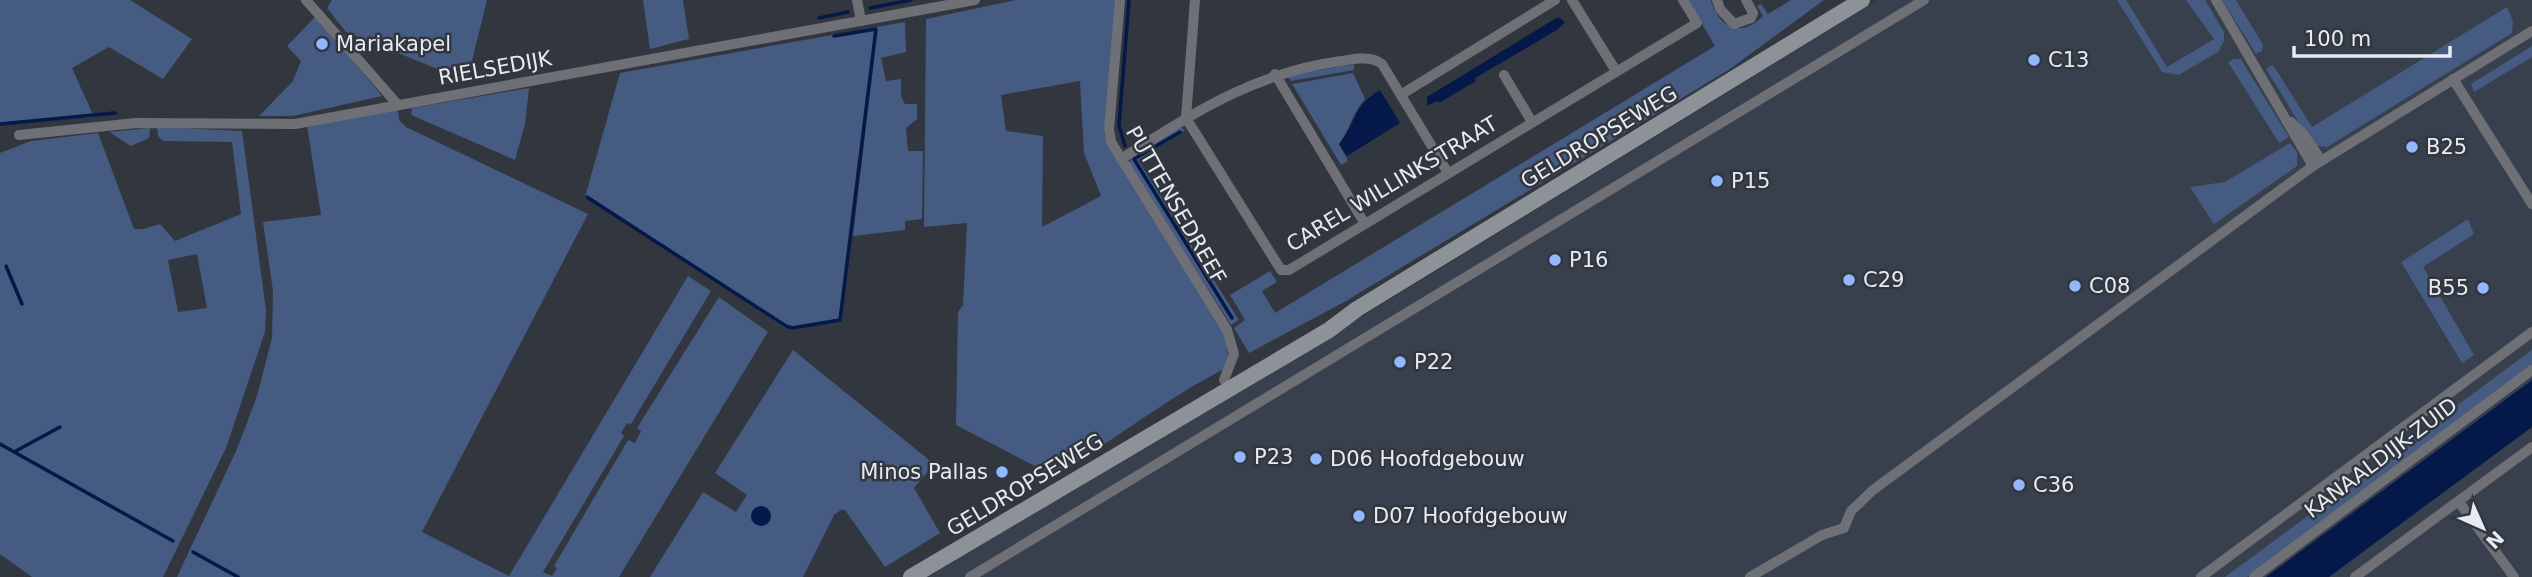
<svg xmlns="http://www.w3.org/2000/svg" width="2532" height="577" viewBox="0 0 2532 577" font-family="'DejaVu Sans',sans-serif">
<rect width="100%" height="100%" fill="#31363f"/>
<path fill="#38404e" d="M1878,0H2532V577H929L991,536L1223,402Z"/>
<g fill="#465b82" fill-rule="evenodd">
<path d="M0,0H130L192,39L163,79L109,47L72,68L94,117L0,124Z"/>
<path d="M332,0H487L467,81L346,32L327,8Z"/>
<path d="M643,0H683L689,39L650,49Z"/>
<path d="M1016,0H1116L1104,131L1107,145L1227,338L1228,367C1166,398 1114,441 1054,476L956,425L958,312L963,305L967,223L924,227L926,19ZM1080,81L1084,153L1101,196L1042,227L1043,136L1006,131L1001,95Z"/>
<path d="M1688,0H1711C1718,27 1741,39 1763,16L1757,6L1761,4L1768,14L1791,0H1824L1730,69L1346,301L1249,353L1234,328L1245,320L1230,295L1270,271L1277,282L1262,291L1275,313L1715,46Z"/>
<path d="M2117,0H2126L2167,67L2214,39L2186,0H2205L2224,32V41L2218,52L2179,75L2162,72Z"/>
<path d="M2222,0H2236L2263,45L2262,51L2256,54Z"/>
<path d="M2507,7L2513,21L2512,33L2327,147L2317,146L2308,137L2266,69L2272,65L2275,68L2312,127Z"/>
<path d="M316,16L382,96L293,116H259L293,81L301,61L287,46Z"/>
<path d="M905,22L906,52L881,58L886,81L901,79V96L905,104H917V119L906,128L908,151H923L922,219L905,221V230L853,236L877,33L840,321L785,328L667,247L585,197L620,73Z"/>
<path d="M2532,46V57L2474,92L2471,84Z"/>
<path d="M2234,59H2241L2245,66L2289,137L2279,143L2228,62Z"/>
<path d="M1354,64V70L1291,81L1287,76Z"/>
<path d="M1353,73L1365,99C1353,111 1350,130 1339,144L1348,161L1341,165L1292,84Z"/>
<path d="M529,88L525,124L515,160L411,115L412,108Z"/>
<path d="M398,110L399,120L406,127L588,214L422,532L509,576L688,276L711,291L631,424L627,423L621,433L624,436L543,572L552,576L557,568L554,566L628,440L635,443L641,431L637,428L719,297L768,332L619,577H177L237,449L257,396L272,338L273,291L263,222L321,215L307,125Z"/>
<path d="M157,127L242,131L266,310L265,332L226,448L163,577H32L0,554V153L31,141L98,133L134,229H143L160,224L175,241L241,214L232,142L163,141L158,136ZM197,254L207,308L178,312L168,260Z"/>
<path d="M1180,127L1185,130L1138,160L1239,320L1231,325L1129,165L1131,158Z"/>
<path d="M150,128L149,138L131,146L109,132Z"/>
<path d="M2290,143L2297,152V166L2214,224L2190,187L2225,182Z"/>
<path d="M2468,219L2474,234L2423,267L2474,355L2462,363L2401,262Z"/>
<path d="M793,350L934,464L914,488L940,533L885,567L845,510H841L834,515L803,577H650L703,492L736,512L747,495L715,473ZM755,508L768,509L769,522L751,521Z"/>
<path d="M2532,350V366L2247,577H2225Z"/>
</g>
<g fill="#041949">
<path d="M1558,17L1565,22L1557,30L1475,78L1476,81L1439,103L1437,101L1427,106V97Z"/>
<path d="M1380,90L1400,123L1347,156L1339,144C1358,121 1351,107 1380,90Z"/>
<path d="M2532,380V427L2329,577H2266Z"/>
<circle cx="761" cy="516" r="10"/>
</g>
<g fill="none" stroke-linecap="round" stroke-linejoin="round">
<g stroke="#041949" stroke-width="3.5">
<path d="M870,8L911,0"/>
<path d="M819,18L848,12"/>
<path d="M0,124L115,113"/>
<path d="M1180,132L1134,159L1232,318"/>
<path d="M1125,146L1119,125L1129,0"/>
<path d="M587,197L786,326L792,328L840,320L876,29L834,36"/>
<path d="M6,266L22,304"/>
<path d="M0,444L173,541"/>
<path d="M14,452L60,427"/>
<path d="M193,552L238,577"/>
</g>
<g stroke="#6e7075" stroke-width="10">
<path d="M306,0L398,105"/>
<path d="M857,0L861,21"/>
<path d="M1120,0L1109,129L1111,142L1227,330L1234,354L1224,380"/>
<path d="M1195,0L1186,118L1281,270H1289L1697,23L1683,0"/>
<path d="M1572,0L1616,71"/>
<path d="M1717,0L1720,9L1734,24L1751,18L1753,13L1746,0"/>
<path d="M2216,0L2313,166"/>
<path d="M1275,74L1365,224"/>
<path d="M1504,75L1532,122"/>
<path d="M2453,79L2532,204"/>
<path d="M1402,94L1555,0"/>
<path d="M2291,122L2304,135L2321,160"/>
<path d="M19,135L136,123L295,124L975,0"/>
<path d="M1121,159C1194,113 1253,73 1341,61C1354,59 1371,55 1382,64L1448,173"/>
<path d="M2459,502L2514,577"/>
<path d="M970,577L1924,0"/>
<path d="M1750,577L1822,535L1844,528L1851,511L1873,490L2313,166L2532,31"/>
<path d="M2201,577L2532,332"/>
<path d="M2254,577L2532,370"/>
<path d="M2355,577L2532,447"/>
</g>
<path stroke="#8d9198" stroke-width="16" d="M911,577L1329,330L1357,309L1862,0"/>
</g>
<g fill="#92b7fd" stroke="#31363f" stroke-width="2.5">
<circle cx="322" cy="44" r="7"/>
<circle cx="2034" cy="60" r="7"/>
<circle cx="2412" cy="147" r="7"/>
<circle cx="1717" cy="181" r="7"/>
<circle cx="1555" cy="260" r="7"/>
<circle cx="1849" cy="280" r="7"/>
<circle cx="2075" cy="286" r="7"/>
<circle cx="2483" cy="288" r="7"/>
<circle cx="1400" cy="362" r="7"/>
<circle cx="1240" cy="457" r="7"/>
<circle cx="1316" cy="459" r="7"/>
<circle cx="1002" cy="472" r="7"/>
<circle cx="2019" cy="485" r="7"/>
<circle cx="1359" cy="516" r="7"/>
</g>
<g text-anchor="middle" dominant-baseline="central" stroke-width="5" stroke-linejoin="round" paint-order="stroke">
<g font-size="21" fill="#e7ebf1" stroke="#31363f" text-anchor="start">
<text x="336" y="44">Mariakapel</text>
<text x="2048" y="60">C13</text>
<text x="2426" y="147">B25</text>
<text x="1731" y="181">P15</text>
<text x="1569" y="260">P16</text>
<text x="1863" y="280">C29</text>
<text x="2089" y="286">C08</text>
<text x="2469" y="288" text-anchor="end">B55</text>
<text x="1414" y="362">P22</text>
<text x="1254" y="457">P23</text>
<text x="1330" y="459">D06 Hoofdgebouw</text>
<text x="988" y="472" text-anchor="end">Minos Pallas</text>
<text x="2033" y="485">C36</text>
<text x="1373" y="516">D07 Hoofdgebouw</text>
</g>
<g font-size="21" fill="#e7ebf1" stroke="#31363f">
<text transform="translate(495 68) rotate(-10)">RIELSEDIJK</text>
<text transform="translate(1599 137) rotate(-31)">GELDROPSEWEG</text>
<text transform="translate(1392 184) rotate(-31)">CAREL WILLINKSTRAAT</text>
<text transform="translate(1176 205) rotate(60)">PUTTENSEDREEF</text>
<text transform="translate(2381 458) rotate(-37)">KANAALDIJK-ZUID</text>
<text transform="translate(1025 485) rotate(-31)">GELDROPSEWEG</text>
</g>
</g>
<g transform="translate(2483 528) rotate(135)" stroke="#31363f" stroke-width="5" paint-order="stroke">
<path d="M0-5L12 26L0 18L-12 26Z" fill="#e7ebf1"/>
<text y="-10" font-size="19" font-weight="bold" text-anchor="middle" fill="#e7ebf1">N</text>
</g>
<path d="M2294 46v10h156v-10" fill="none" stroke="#e7ebf1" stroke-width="3.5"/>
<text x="2304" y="46" font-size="21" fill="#e7ebf1" stroke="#31363f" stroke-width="5" paint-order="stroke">100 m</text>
</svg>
